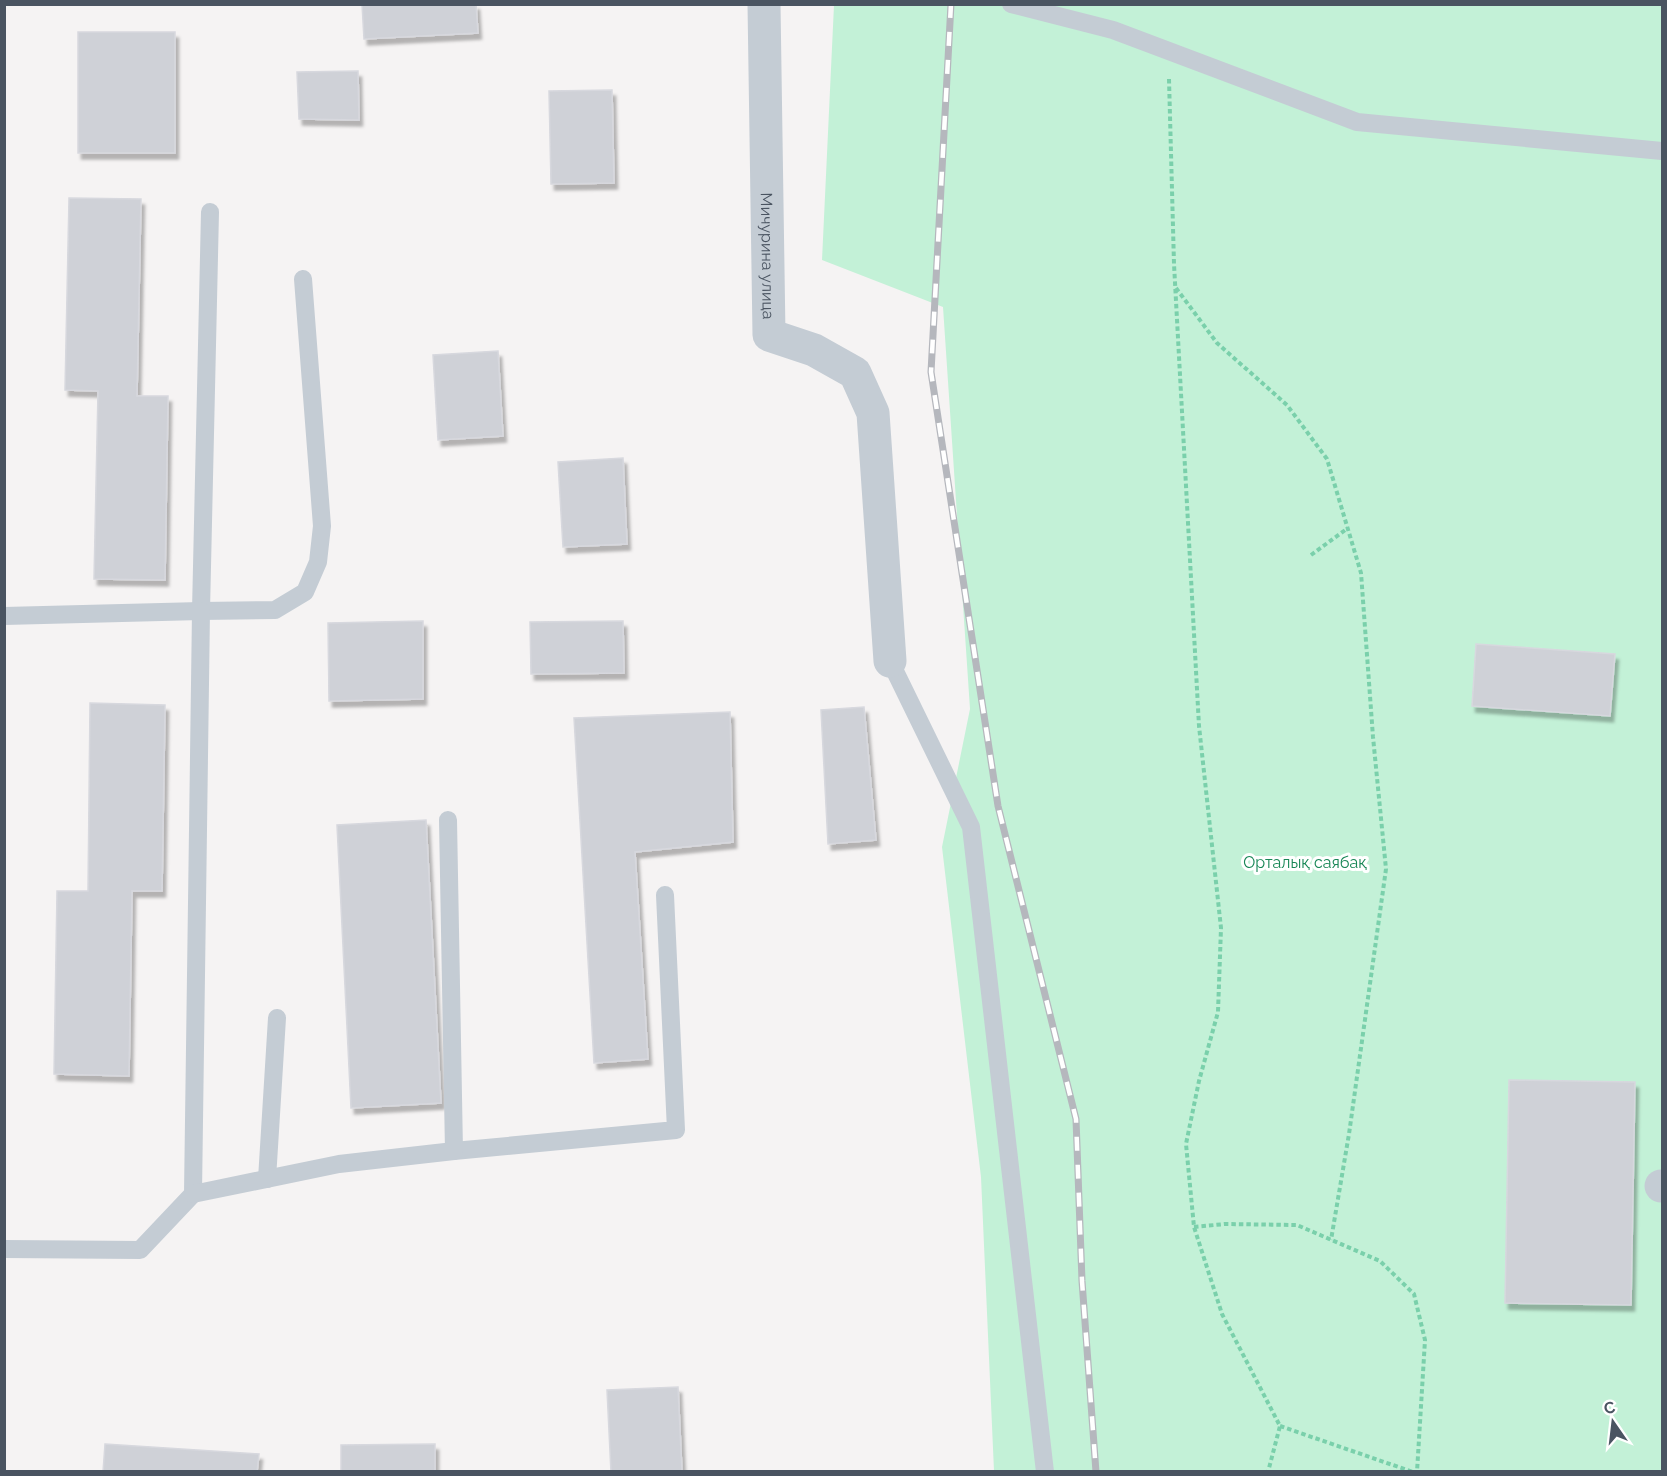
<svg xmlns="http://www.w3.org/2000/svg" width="1667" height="1476" viewBox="0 0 1667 1476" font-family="Raleway,sans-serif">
<defs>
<filter id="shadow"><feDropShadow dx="3.5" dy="6" stdDeviation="1.5" flood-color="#0004"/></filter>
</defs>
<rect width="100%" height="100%" fill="#f5f3f3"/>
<path fill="#c3f1d7" d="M834,5H1662V1471H994L981,1177L942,847L970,709L943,307L822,260Z"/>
<g fill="#cfd1d7" stroke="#d7d8de" stroke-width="1.5" filter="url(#shadow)">
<path d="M362,4H476L478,33L364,39Z"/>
<rect x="78" y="32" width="97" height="121"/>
<path d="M358,71L359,120L299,119L297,72Z"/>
<path d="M612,90L614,183L551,184L549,91Z"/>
<path d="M69,198L141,199L137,396H168L165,580L94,579L98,391L65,390Z"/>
<path d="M498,351L503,436L438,440L433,355Z"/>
<path d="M623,458L627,544L563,547L558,462Z"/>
<path d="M423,621V699L329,701L328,623Z"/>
<path d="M623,621L624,673L531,674L530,622Z"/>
<path d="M1476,644L1615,654L1610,716L1472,706Z"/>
<path d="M90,703L165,705L162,891H132L129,1076L54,1074L57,891H88Z"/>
<path d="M864,707L876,840L828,844L821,710Z"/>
<path d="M730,712L733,842L635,852L648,1059L594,1063L574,718Z"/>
<path d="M426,820L441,1103L351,1108L337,825Z"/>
<path d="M1509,1080L1635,1082L1631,1305L1505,1303Z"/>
<path d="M678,1387L682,1472H611L607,1390Z"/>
<path d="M105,1444L259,1454L257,1472H103Z"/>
<path d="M435,1444V1472H341V1445Z"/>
</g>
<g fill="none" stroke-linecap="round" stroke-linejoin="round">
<g stroke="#7ad0ab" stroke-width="4" stroke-dasharray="4.5 3" stroke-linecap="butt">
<path d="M1169,79L1174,264L1199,726L1221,928L1218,1012L1199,1081L1186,1144L1194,1227L1222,1314L1280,1426L1268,1472"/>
<path d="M1176,288L1217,343L1287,405L1327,459L1361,573L1373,737L1386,869L1349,1134L1331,1240"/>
<path d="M1311,555L1348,528"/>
<path d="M1194,1227L1225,1224L1297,1225L1380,1261L1414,1294L1425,1340L1417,1472"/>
<path d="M1280,1426L1413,1472"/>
</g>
<g stroke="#c4ccd4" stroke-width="18">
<path d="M1011,4L1113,30L1357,122L1662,151"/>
<path d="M210,212L201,611L275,610L305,592L318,562L322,526L303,279"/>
<path d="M4,616L201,611L193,1194L140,1250L4,1249"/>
<path d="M890,661L971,827L1045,1472"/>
<path d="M454,1151L676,1130L665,895"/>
<path d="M267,1179L277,1018"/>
<path d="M193,1194L339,1164L454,1151L448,820"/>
</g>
<g stroke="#c4ccd4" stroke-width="33">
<path id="s1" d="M764,4L769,335L814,350L855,373L873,413L890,661"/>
<path d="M1661,1186H1662"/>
</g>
<defs>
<path id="rail" d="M951,4L931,372L998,806L1076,1119L1082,1281L1096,1472"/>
</defs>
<use href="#rail" stroke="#b5b7bd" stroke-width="7"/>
<use href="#rail" stroke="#fff" stroke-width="4.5" stroke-dasharray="14" stroke-linecap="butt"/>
</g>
<g text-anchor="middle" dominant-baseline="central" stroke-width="6" stroke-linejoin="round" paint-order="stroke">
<g font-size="16" fill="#4a5461" stroke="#fff">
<text stroke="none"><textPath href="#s1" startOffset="252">Мичурина улица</textPath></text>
</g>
<g font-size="16" fill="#178655" stroke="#fff">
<text x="1305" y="862">Орталық саябақ</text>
</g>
</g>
<rect width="1667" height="1476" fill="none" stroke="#4a5461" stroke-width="12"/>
<g transform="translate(1613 1422) rotate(346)" stroke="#ffffff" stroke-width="4.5" paint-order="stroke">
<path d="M0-4.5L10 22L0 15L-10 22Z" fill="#4a5461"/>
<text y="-9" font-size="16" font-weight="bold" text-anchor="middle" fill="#4a5461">С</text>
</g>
</svg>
